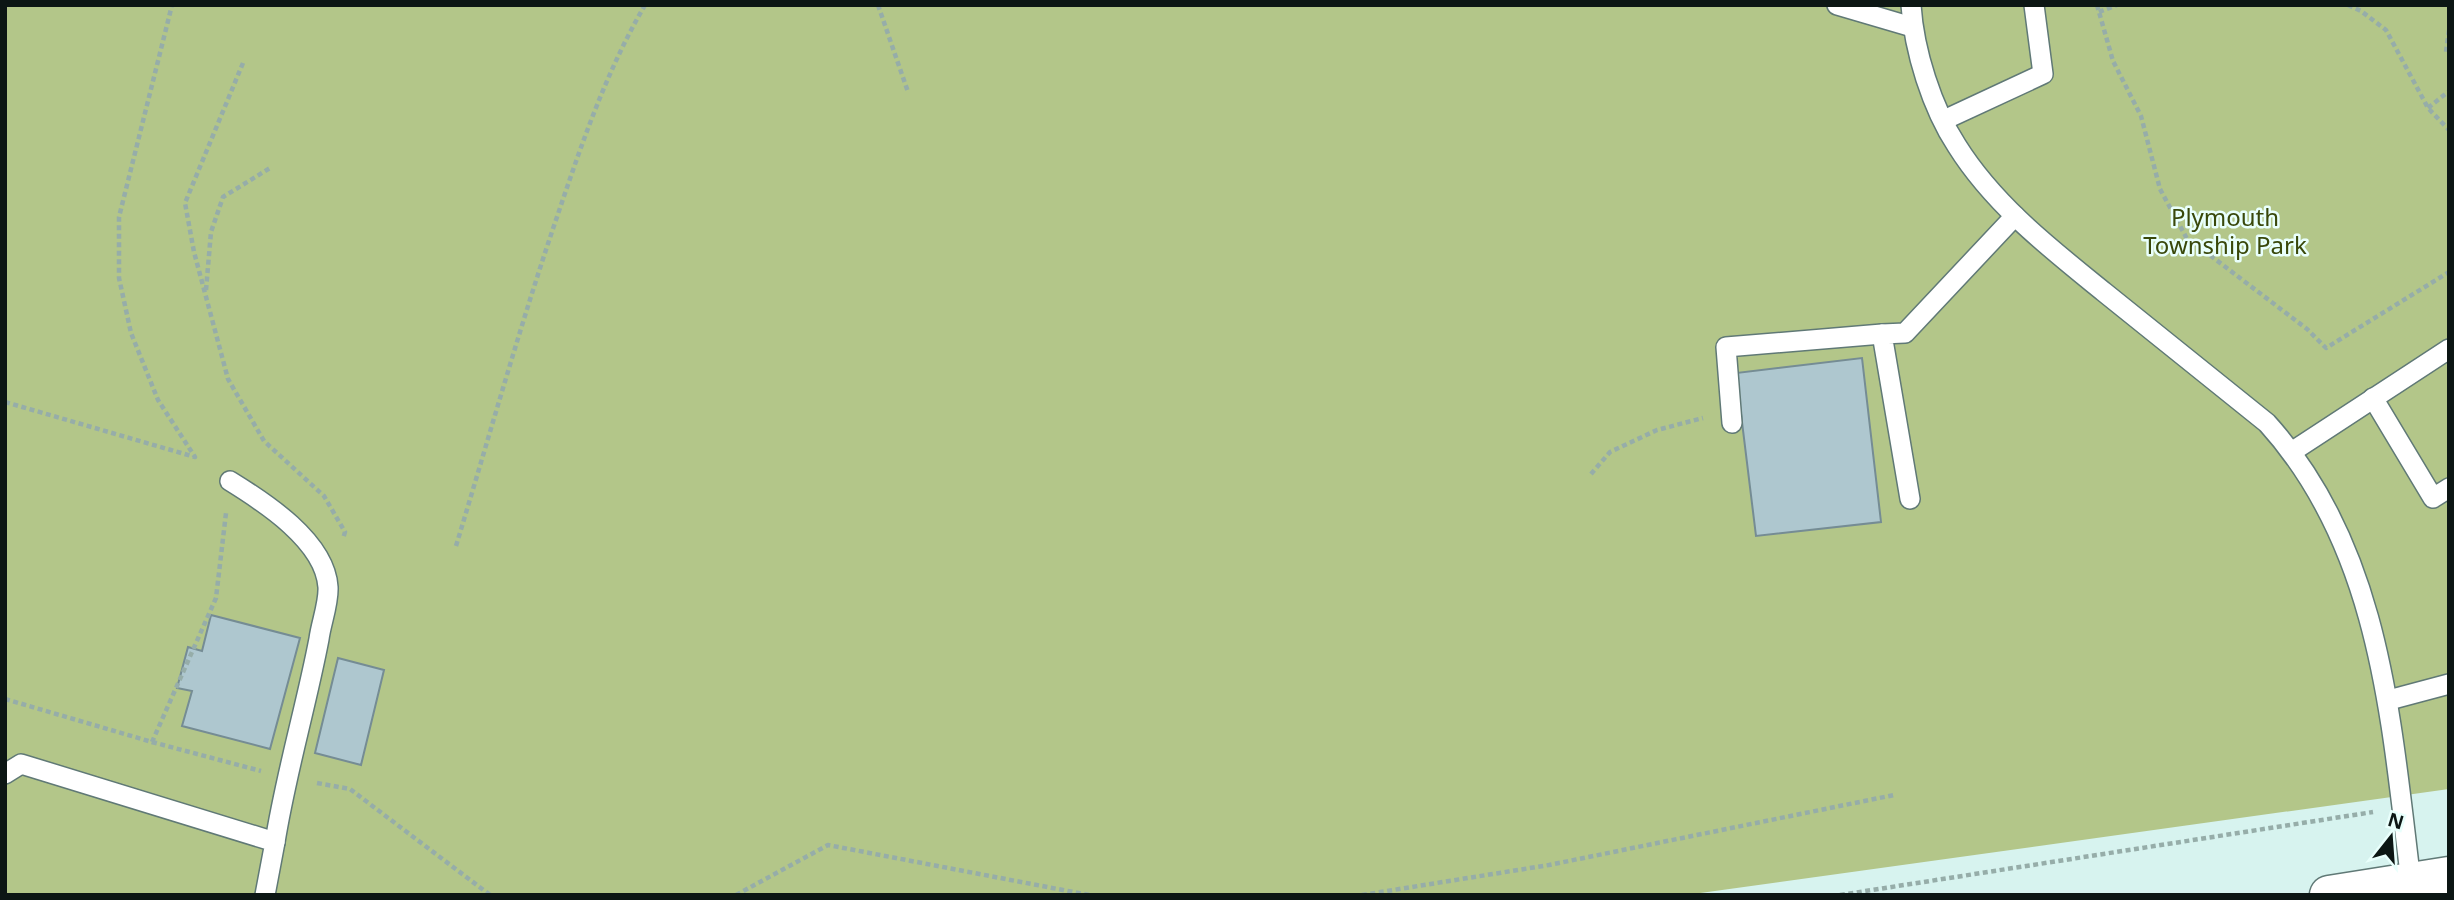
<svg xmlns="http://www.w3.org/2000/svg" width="2454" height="900" viewBox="0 0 2454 900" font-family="'Noto Sans',sans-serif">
<rect width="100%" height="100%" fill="#d7f3ef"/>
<path fill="#b3c689" d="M5,5H2449V789L1686,895H5Z"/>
<g fill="#aec7cf" stroke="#758c94" stroke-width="2">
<path d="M1862,358L1881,522L1756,536L1736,373Z"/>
<path d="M211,615L300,638L270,749L182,726L192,691L177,688L188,647L202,651Z"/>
<path d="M338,658L384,670L361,765L315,753Z"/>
</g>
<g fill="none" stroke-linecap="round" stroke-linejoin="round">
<defs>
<g id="service">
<path d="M1837,5L1912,27"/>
<path d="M1911,5C1914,51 1932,108 1957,146C1994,205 2051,249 2104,292C2158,336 2213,379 2267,423C2381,549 2391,721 2411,882"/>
<path d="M1944,120L2043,74L2034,5"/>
<path d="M2373,398L2433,498L2449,488"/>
<path d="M1732,423L1726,347L1882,334"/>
<path d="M2293,451L2449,349"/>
<path d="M230,481C264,502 325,541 328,587C329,603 321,623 319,639C306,707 286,773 275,842"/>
<path d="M1910,499L1882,334L1905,333L2015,216"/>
<path d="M2389,700L2449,684"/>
<path d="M5,774L21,764L275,842L265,895"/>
</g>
<path id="tertiary" d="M2329,895L2449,876"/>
</defs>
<use href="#service" stroke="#607976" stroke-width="22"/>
<use href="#tertiary" stroke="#607976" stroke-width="41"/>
<g stroke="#96ada9" stroke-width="4.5" stroke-dasharray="5 3.5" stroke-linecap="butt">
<path d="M878,5L908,92"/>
<path d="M2097,5L2113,61L2141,116L2160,189L2186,237L2307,329L2326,348L2449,272"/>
<path d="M2348,5L2361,11L2386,30L2428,108L2449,130"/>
<path d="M2099,12L2117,5"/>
<path d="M2449,30L2446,52L2449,54"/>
<path d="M243,63L185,203L194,252L228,379L264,441L324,496L345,532L343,539"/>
<path d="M2428,108L2449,91"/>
<path d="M206,290L211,232L223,197L270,168"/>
<path d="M5,402L195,457L158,400L131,333L119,278V217L172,5"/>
<path d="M1591,474L1610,452L1657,430L1703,418"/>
<path d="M456,546C490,434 521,322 559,211C583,140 607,70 645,5"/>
<path d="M5,699L152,742L216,598L226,513"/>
<path d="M152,742L261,771"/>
<path d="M317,783L350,789L490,895"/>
<path d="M736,895L828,845L1089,895"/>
<path d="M1362,895L1549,865L1894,795"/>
<path d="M1840,895L2373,812"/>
</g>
<use href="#service" stroke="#fff" stroke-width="19"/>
<use href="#tertiary" stroke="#fff" stroke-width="38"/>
</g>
<g text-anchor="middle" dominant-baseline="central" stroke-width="5" stroke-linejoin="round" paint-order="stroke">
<g font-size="24" fill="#39480a" stroke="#e9fffc">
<text x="2225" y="216">Plymouth<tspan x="2225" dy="28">Township Park</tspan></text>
</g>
</g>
<rect width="2454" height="900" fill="none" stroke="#0c1614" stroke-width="14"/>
<g transform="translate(2391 837) rotate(17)" stroke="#e9fffc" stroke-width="5" paint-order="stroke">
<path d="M0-5L12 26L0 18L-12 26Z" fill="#0c1614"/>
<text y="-10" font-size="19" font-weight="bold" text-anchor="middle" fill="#0c1614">N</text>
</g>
</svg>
